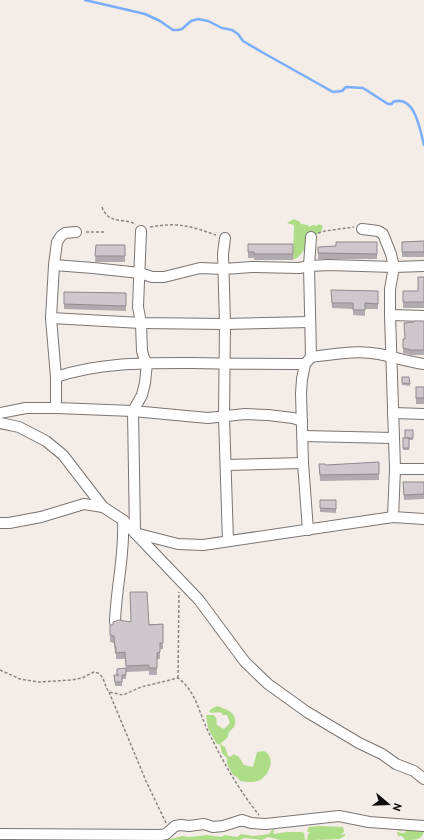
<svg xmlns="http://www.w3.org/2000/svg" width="424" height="840" viewBox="0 0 424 840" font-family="'PT Sans',sans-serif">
<rect width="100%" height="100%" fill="#f3ece7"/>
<g fill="#aedd87">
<path d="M294,219L300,222L301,224L308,225L309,227L313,225L317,226L318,224L323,226L321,232C306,238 306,255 293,260L294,225L287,223Z"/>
<path d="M217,706C228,710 239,713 234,727C233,728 230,731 229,732C227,736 229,735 227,738C225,740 222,742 220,744L225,747L228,756L230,757L234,754L239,757L244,765L253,767L257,752L264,751C276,757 270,774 260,780C254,783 247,782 240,781L237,777L233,775L227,764V758L222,753L220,745L216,743L208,728L206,715H213C218,718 216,720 217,725L224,729L230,723L227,715H222V713C217,711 215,714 209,712L211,709Z"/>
<path d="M319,826L343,827L344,831L343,833L340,835H341L345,834V836L339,839L319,840L318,839L317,840H307L308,834L310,833L307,831L309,827Z"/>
<path d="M424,828C424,840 417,840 405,840L402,836H398L397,832L403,833L406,832L404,829L402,831H398L397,829Z"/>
<path d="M274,829L275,830L273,832L274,834L287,832H302L304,833L305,840H281L268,837L262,840L244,838L240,840H52L171,839L182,836L189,837L207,835L221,837L225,835L237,837L241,834L253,836L269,834L272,830Z"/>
</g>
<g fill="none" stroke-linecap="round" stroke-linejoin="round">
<path stroke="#7aaefb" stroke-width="2.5" d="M85,0L145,14L160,21L173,30H178L182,29L191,21L198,19L208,21L222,28L232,30L238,34L243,41L260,51L333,92L342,91L346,87L363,88L388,104H392L393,102C415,94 420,130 424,145"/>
<defs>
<g id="minor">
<path d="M362,229L378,231L383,234L391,254L394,267L390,289V315L395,469L393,517"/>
<path d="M141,231L138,307L141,323L142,351L144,358L147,363L145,383L142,395L133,411L135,533L199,600L245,662L268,684L307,712L359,743L382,754L396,764L414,771L424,779"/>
<path d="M225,238L223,254L225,324L224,417L228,541"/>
<path d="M54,265L93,268L140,273L152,277H164L200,268L224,269L252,267L299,268L309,266L329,265L394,267L424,266"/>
<path d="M390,315L424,316"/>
<path d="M51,318L141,323L225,324L310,322"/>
<path d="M311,357C333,354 356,350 379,354C394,357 408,362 424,364"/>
<path d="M56,377C100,362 147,363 192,363C230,364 267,364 305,364"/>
<path d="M56,408L133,411L208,418L245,414L268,415L293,418L302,421"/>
<path d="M0,413L26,408H56V377L51,318L54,265L57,242L61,236L65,233L76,232"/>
<path d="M393,413L424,414"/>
<path d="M0,423L19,427L46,441L63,455L103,507L123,520L135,533L178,544L203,545L393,517L424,519"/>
<path d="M303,436L394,438"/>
<path d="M227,465L303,463"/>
<path d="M395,469H424"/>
<path d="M0,523H9L41,517L84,504L103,507"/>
<path d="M308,530L303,463L301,393L302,379L305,364L311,357L309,266L311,237"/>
<path d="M115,622C116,588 125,554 123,520"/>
<path d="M0,834L161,835L166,834L175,826L181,825L189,826L204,824L213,827L223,826L242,820L251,823L266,824L339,816L369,822L424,826"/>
</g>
</defs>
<use href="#minor" stroke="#7c7571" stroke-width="12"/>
<g stroke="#8b8683" stroke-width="1.5" stroke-dasharray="3 2" stroke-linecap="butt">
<path d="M102,207C108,224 122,218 136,224"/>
<path d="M150,227C178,222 190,226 216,235"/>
<path d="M86,232H104"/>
<path d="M318,233L325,231L354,227"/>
<path d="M0,670L20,679L39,682L71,680L82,678L94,672L98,673C106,679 103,684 109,692L123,695L141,687L178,678C196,691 199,713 208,731C222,760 238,789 259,815"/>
<path d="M178,678L179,592"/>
<path d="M109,692L146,781L166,823"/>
</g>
<use href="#minor" stroke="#fff" stroke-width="10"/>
</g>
<g fill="#b1abaf">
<path d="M424,241V257H402V242Z"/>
<path d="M377,242V259H318V247L336,246Z"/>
<path d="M248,244H293V260H254V258H248Z"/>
<path d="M96,245H125V262H95Z"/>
<path d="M424,277V308H403V291H418Z"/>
<path d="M331,290L378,291V309H365V316L353,315V309L332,308Z"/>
<path d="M64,292L126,293V311L64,309Z"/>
<path d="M424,321V355H411L403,353V339H404L414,322Z"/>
<path d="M409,377L410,386L402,385V383Z"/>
<rect x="416" y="387" width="8" height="17"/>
<path d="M413,430V440H409V450H403V438H405Z"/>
<path d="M379,462V480L320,481L319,464L326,465Z"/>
<path d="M403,482H424V499L404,500Z"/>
<path d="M320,500H336V513L320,512Z"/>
<path d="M163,624V649H160V659H157V675H149V671L126,672V679H122V686H115L114,675H117V669L126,668L125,659H116V654H115L114,643L110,642V625Z"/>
</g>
<g fill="#cec7cc" stroke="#908b8f">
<path d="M424,241V252H402V242Z"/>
<path d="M336,242H377V254L318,253V247L336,246Z"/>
<path d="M248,244H293V254H254V252H248Z"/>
<path d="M96,245H125V256H95Z"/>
<path d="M418,277H424V302H403V291H418Z"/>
<path d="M331,290L378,291V304L365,303V310H353V303H332Z"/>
<path d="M64,292L126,293V306L64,304Z"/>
<path d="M414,321H424V350H411L403,348V339H405L404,323L414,322Z"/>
<path d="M402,377H409L410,384L402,383Z"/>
<rect x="416" y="387" width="8" height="11"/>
<rect x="405" y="430" width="8" height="8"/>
<rect x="403" y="438" width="6" height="10"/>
<path d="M379,462V474L320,475L319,464H325L326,465Z"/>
<path d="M403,482H424V494L404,495Z"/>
<path d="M320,500H336V509L320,508Z"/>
<path d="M130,592H147L149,625L163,624V643H160V652L157,653V668H149V665L126,666L125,652L116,653V647H115L114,636L110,635V625H113V622L119,620L131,622Z"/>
<path d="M126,668V675H122V682H115L114,675H119H117V669Z"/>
</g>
<g transform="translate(388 804) rotate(109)" stroke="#f3ece7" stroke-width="3" paint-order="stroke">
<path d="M0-3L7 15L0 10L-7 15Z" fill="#0e0c0b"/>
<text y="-6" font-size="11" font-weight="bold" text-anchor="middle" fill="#0e0c0b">N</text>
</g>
</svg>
